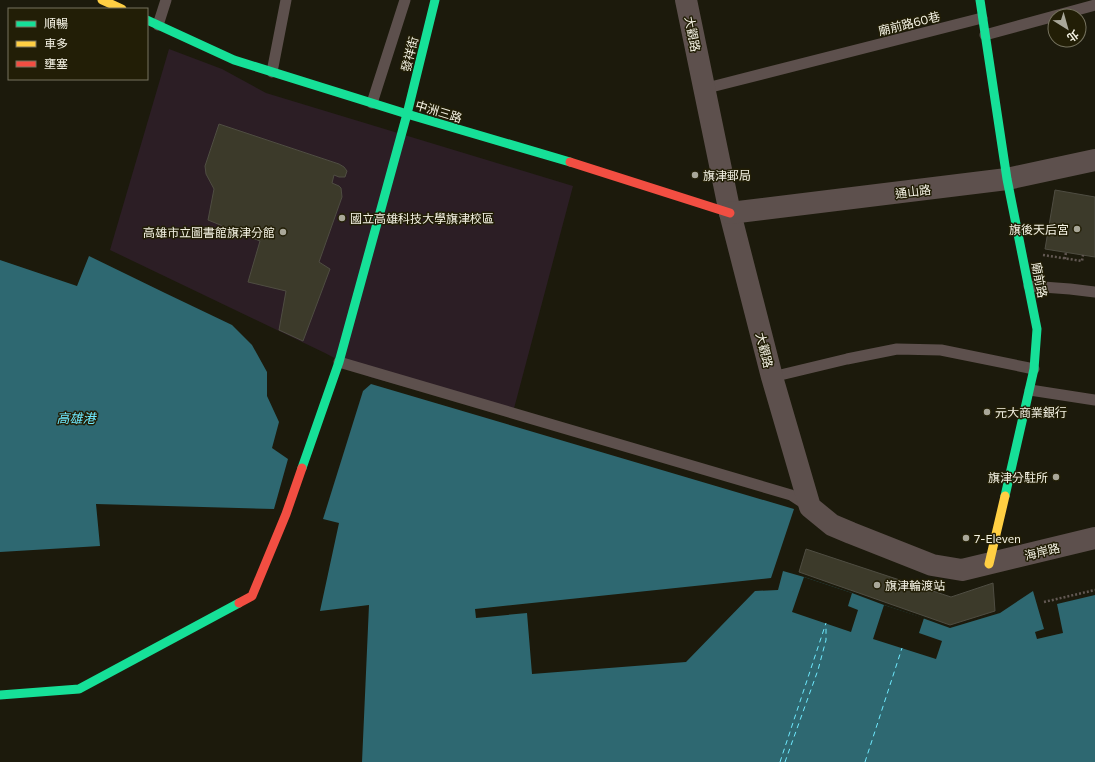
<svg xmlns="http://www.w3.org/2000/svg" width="1095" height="762" viewBox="0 0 1095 762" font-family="Commissioner,'Noto Sans TC',sans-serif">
<rect width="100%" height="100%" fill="#1c1a0c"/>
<path fill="#2c1e25" d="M169,49L222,69L266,93L573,186L512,416L370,377L325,353L110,250Z"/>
<g fill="#2e6871">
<path d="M89,256L165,293L232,325L252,345L267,372V396L279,422L272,448L288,459L274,509L96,504L100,546L0,552V260L77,286Z"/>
<path d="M371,384L794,509L771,578L475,609L476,618L527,613L532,674L686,662L755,591L778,590L783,571L804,577L852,593L884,605L914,615L950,628L1000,613L1033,591L1044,629L1035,632L1037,639L1063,633L1057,604L1095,595V762H362L369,605L320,611L339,523L323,519L363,391Z"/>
</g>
<g fill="#1c1a0c">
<path d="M804,577L852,593L848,606L858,610L851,632L792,612Z"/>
<path d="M884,605L924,618L919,633L942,641L936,659L873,639Z"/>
</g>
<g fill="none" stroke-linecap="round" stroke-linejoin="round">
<g stroke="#6ee9fe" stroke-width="1" stroke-dasharray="5 4" stroke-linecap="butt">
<path d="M780,762L826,623"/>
<path d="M785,762L818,670L826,640V625"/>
<path d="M865,762L902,648"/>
</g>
</g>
<g fill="#3c3a2a" stroke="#4f4d42">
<path d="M219,124L339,164L344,167L347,171L345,177H339L334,175L332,183L339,186L341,188L342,197L319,262L330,269L303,341L279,330L286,291L248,282L260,241L208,220L214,189L206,174L205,166Z"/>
<path d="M1055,190L1095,197V257L1045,249Z"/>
<path d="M806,549L951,597L993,583L995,611L950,625L799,572Z"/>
</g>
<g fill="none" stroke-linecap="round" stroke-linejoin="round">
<g stroke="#625853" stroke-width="2.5" stroke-dasharray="2 2" stroke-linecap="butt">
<path d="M1043,255L1082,261L1083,255"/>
<path d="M1065,259L1066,252"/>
<path d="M1044,602L1095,590"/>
</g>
<g stroke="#5d504d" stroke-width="11">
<path d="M158,25L166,0"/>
<path d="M985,35L1095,5"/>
<path d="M272,72L286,0"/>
<path d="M703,89L982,18"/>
<path d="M372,103L405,0"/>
<path d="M1029,286L1070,289L1095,292"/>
<path d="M339,362L791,495L808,506"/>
<path d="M772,377L847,359L897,349L941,350L1034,369"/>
<path d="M1030,390L1095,400"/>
</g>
<g stroke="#5d504d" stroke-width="22">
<path d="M686,0L730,213L772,377L810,507L832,525L851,533L932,565L962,570L1095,538"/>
<path d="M730,213L1007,179L1095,160"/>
</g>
<g stroke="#16e098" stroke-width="9">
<path d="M980,0L1007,179L1037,329L1034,369L1005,496"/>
<path d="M147,20L234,60L407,114L570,162"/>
<path d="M302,468L339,362L407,114L435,0"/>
<path d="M0,695L79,689L239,603"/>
</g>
<g stroke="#ffcf43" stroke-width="9">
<path d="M102,0L122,9"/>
<path d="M989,564L1005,496"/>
</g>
<g stroke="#f24e42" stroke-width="9">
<path d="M570,162L730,213"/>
<path d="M239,603L252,596L286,514L302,468"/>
</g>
</g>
<g fill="#a9a799" stroke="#221e06" stroke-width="1.5">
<circle cx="695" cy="175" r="4"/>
<circle cx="342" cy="218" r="4"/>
<circle cx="1077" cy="229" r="4"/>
<circle cx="283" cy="232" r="4"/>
<circle cx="987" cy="412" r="4"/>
<circle cx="1056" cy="477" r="4"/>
<circle cx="966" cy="538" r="4"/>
<circle cx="877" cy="585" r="4"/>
</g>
<g text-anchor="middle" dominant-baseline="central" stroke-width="3" stroke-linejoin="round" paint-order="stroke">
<g font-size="12" fill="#f5f3e5" stroke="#221e06">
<text transform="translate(909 23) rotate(-14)">廟前路60巷</text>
<text transform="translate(693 34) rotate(79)">大觀路</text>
<text transform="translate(409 54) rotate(-76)">發祥街</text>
<text transform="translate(439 111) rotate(17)">中洲三路</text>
<text transform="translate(913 191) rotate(-7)">通山路</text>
<text transform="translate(1040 280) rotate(79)">廟前路</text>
<text transform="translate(765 350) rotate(76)">大觀路</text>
<text transform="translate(1042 551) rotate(-14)">海岸路</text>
</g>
<g font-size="12" fill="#f5f3e5" stroke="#221e06" text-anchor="start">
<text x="703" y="175">旗津郵局</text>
<text x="350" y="218">國立高雄科技大學旗津校區</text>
<text x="1069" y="229" text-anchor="end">旗後天后宮</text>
<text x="275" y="232" text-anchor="end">高雄市立圖書館旗津分館</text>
<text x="995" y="412">元大商業銀行</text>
<text x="1048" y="477" text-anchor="end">旗津分駐所</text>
<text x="974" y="538">7-Eleven</text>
<text x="885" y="585">旗津輪渡站</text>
</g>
<g font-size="13" font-style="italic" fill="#6ee9fe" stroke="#221e06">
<text x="76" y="418">高雄港</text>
</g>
</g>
<rect x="8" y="8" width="140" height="72" fill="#221e06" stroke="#76735f"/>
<rect x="16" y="21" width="20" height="6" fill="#16e098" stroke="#76735f"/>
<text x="44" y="28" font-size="12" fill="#f5f3e5">順暢</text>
<rect x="16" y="41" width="20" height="6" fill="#ffcf43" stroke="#76735f"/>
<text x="44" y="48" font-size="12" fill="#f5f3e5">車多</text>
<rect x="16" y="61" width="20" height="6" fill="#f24e42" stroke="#76735f"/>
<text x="44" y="68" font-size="12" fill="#f5f3e5">壅塞</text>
<g transform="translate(1067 28) rotate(143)"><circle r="19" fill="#221e06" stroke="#76735f"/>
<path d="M0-3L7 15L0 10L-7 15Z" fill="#a9a799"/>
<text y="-6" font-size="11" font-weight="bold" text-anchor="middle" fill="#f5f3e5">北</text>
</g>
</svg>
